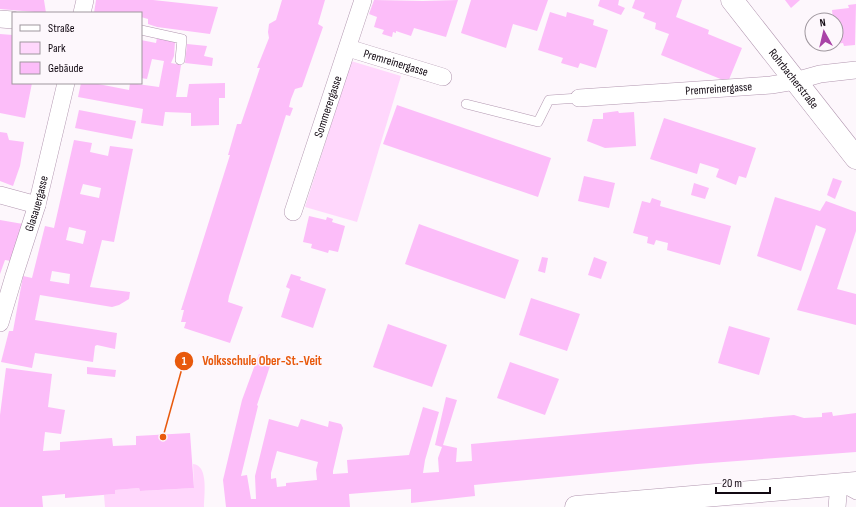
<svg xmlns="http://www.w3.org/2000/svg" width="856" height="507" viewBox="0 0 856 507" font-family="'Sofia Sans Condensed',sans-serif">
<rect width="100%" height="100%" fill="#fdf7fc"/>
<g fill="#ffd7fc">
<path d="M351,61L401,76L357,222L305,207Z"/>
<path d="M193,464C209,465 204,496 204,507H105L104,495L115,494V490L139,488L140,491L194,488Z"/>
</g>
<g fill="#fcbdf9" fill-rule="evenodd">
<path d="M0,0H44L46,13L0,9Z"/>
<path d="M96,0H153L218,7L210,34L157,27L148,24V19L141,17V13H94Z"/>
<path d="M282,0H325L318,24L323,27L302,87L295,89L291,99L289,107L293,108L290,116L286,115L229,296L228,302L243,307L230,343L184,328L186,322H181L184,310H181L230,155H228L237,124H241L260,68H257L269,38L268,32L269,24L276,20Z"/>
<path d="M374,0L423,1L458,0L446,37L414,28L411,36L396,31V33L393,32L392,37L382,34L384,30L374,27L377,17L369,14Z"/>
<path d="M471,0H548L537,31L513,24L506,48L461,33Z"/>
<path d="M600,0H619L618,5L625,8L621,15L598,6Z"/>
<path d="M635,0H682L676,17L709,30L708,34L742,48L728,82L661,55L669,34L655,29L656,23L643,18L645,13L632,8Z"/>
<path d="M785,0H800L791,8Z"/>
<path d="M856,4L855,45L844,46L843,43L836,44V20H833L832,10L849,8L848,5Z"/>
<path d="M550,12L566,17L567,12L594,20L593,25L608,30L596,68L580,63L578,68L561,63L563,58L538,50Z"/>
<path d="M0,34L13,35V83H32L25,118L0,113Z"/>
<path d="M157,38L175,42L174,56L171,63L181,65L176,97H187L189,84L225,83V98H219V125L191,126V113L165,112L163,126L141,123L143,109L78,97L81,83H93L129,90L130,83L159,87L164,61L152,59L147,79L141,78V40L156,43Z"/>
<path d="M187,44L207,46L204,56L213,58L212,66L185,63Z"/>
<path d="M397,105L551,158L538,197L383,144Z"/>
<path d="M79,110L136,121L132,139L75,128Z"/>
<path d="M618,111L619,113L634,112L636,146L605,148L587,141L593,119H603V113Z"/>
<path d="M664,118L756,148L746,178L739,176L736,185L716,177L719,169L700,163L697,174L650,159Z"/>
<path d="M0,132L7,133L9,140L24,142L20,166L13,186L0,181Z"/>
<path d="M74,140L92,143L90,152L108,156L110,146L133,149L114,242L102,240L90,287L130,292L129,299L119,305L112,307L40,295L35,320L117,333L115,349L97,345L95,346L93,362L35,353L32,368L1,362L9,331H13L23,276L32,278L45,226L54,228ZM83,184L101,188L99,198L80,194ZM69,227L86,231L83,244L66,240ZM52,271L70,274L69,284L50,281Z"/>
<path d="M584,176L615,183L609,208L578,201Z"/>
<path d="M833,178L842,181L835,199L827,195Z"/>
<path d="M694,183L709,188L705,199L691,195Z"/>
<path d="M775,197L820,211L826,201L856,212V231L837,289L856,294V325L797,310L826,229L816,225L801,271L757,256Z"/>
<path d="M652,198L661,201L660,206L731,226L720,265L667,250L668,243L656,240L654,245L647,243L648,237L633,233L642,201L650,203Z"/>
<path d="M309,216L326,220L327,217L333,219L332,222L345,226L338,252L329,250L328,253L311,248L312,244L303,242Z"/>
<path d="M0,220L23,224L11,261L5,260L0,274Z"/>
<path d="M419,224L519,260L505,299L405,264Z"/>
<path d="M542,257L548,258L545,273L538,271Z"/>
<path d="M594,257L607,262L601,279L588,275Z"/>
<path d="M291,274L301,277L300,280L326,289L313,328L281,317L290,289L286,287Z"/>
<path d="M531,298L580,314L567,351L519,335Z"/>
<path d="M388,324L447,345L432,387L373,367Z"/>
<path d="M729,326L770,338L759,375L718,363Z"/>
<path d="M259,354L272,360L257,405L258,406L241,476L247,475L251,499H256L255,476L269,419L298,427L301,419L328,427L329,421L341,424L343,428L333,471V474L348,473L347,460L409,455L423,407L439,412L425,460L423,473L439,472L438,458L442,447L435,445L446,397L457,400L443,445L457,448L456,462L472,461L471,444L794,415L804,418L822,417V413L832,412L833,416L856,413V452L697,464L474,485L475,496L411,503V489L349,494L350,507H226L223,480L242,400ZM277,451L318,462L316,470L317,480L286,483V486L277,487L276,478L271,479V473Z"/>
<path d="M510,362L559,379L545,415L497,398Z"/>
<path d="M87,367L116,370L115,377L87,374Z"/>
<path d="M6,368L52,374L48,407L65,410L61,434L45,432L43,451L60,450V442L112,438L113,446L136,445V436L190,433L194,488L140,491L139,488L115,490V494L65,498V494L42,496L43,507H0V415Z"/>
</g>
<g fill="none" stroke-linecap="round" stroke-linejoin="round">
<defs>
<g id="service">
<path d="M141,30L182,39L180,60"/>
<path d="M466,104L538,122L549,100L579,98"/>
<path d="M843,488L856,495"/>
</g>
<g id="minor">
<path d="M82,13L85,0"/>
<path d="M0,19L13,20"/>
<path id="s1" d="M348,48L443,77"/>
<path id="s2" d="M579,98L771,85L795,81L820,74L856,70"/>
<path d="M0,195L37,205"/>
<path id="s3" d="M293,212L363,0"/>
<path id="s4" d="M0,323L14,276L37,205L66,83"/>
<path d="M837,507L839,484"/>
</g>
<g id="tertiary">
<path id="s5" d="M732,0L856,158"/>
</g>
<path id="secondary" d="M576,507L856,483"/>
</defs>
<use href="#service" stroke="#b297b0" stroke-width="10"/>
<use href="#minor" stroke="#b297b0" stroke-width="18"/>
<use href="#tertiary" stroke="#b297b0" stroke-width="23"/>
<use href="#secondary" stroke="#b297b0" stroke-width="23"/>
<use href="#service" stroke="#fff" stroke-width="9"/>
<use href="#minor" stroke="#fff" stroke-width="17"/>
<use href="#tertiary" stroke="#fff" stroke-width="22"/>
<use href="#secondary" stroke="#fff" stroke-width="22"/>
</g>
<g text-anchor="middle" dominant-baseline="central" stroke-width="3" stroke-linejoin="round" paint-order="stroke">
<g font-size="12" fill="#110811" stroke="#fdf7fc">
<text stroke="none"><textPath href="#s1" startOffset="50">Premreinergasse</textPath></text>
<text stroke="none"><textPath href="#s5" startOffset="100">Rohrbacherstraße</textPath></text>
<text stroke="none"><textPath href="#s2" startOffset="140">Premreinergasse</textPath></text>
<text stroke="none"><textPath href="#s3" startOffset="111">Sommerergasse</textPath></text>
<text stroke="none"><textPath href="#s4" startOffset="125">Glasauergasse</textPath></text>
</g>
</g>
<path fill="none" stroke="#e8590c" stroke-width="1.5" d="M163 437L184 361"/>
<g fill="#e8590c" stroke="#fdf7fc" stroke-width="1.5">
<circle cx="163" cy="437" r="4"/>
<circle cx="184" cy="361" r="10"/>
</g>
<g font-size="12" text-anchor="middle" font-weight="bold" fill="#fff">
<text x="184" y="365">1</text>
</g>
<g font-size="13" text-anchor="middle" font-weight="bold" fill="#e8590c" stroke="#fdf7fc" stroke-width="3" stroke-linejoin="round" paint-order="stroke">
<text x="262" y="365">Volksschule Ober-St.-Veit</text>
</g>
<rect x="12" y="12" width="130" height="72" fill="#fdf7fc" stroke="#9f979e"/>
<rect x="20" y="25" width="20" height="6" fill="#ffffff" stroke="#9f979e"/>
<text x="48" y="32" font-size="12" fill="#110811">Straße</text>
<rect x="20" y="42" width="20" height="12" fill="#ffd7fc" stroke="#9f979e"/>
<text x="48" y="52" font-size="12" fill="#110811">Park</text>
<rect x="20" y="62" width="20" height="12" fill="#fcbdf9" stroke="#9f979e"/>
<text x="48" y="72" font-size="12" fill="#110811">Gebäude</text>
<g transform="translate(824 32) rotate(352)"><circle r="19" fill="#fdf7fc" stroke="#9f979e"/>
<path d="M0-3L7 15L0 10L-7 15Z" fill="#a943a7"/>
<text y="-6" font-size="11" font-weight="bold" text-anchor="middle" fill="#110811">N</text>
</g>
<path d="M716 487v6h54v-6" fill="none" stroke="#110811" stroke-width="2"/>
<text x="722" y="487" font-size="12" fill="#110811" stroke="#fdf7fc" stroke-width="3" paint-order="stroke">20 m</text>
</svg>
